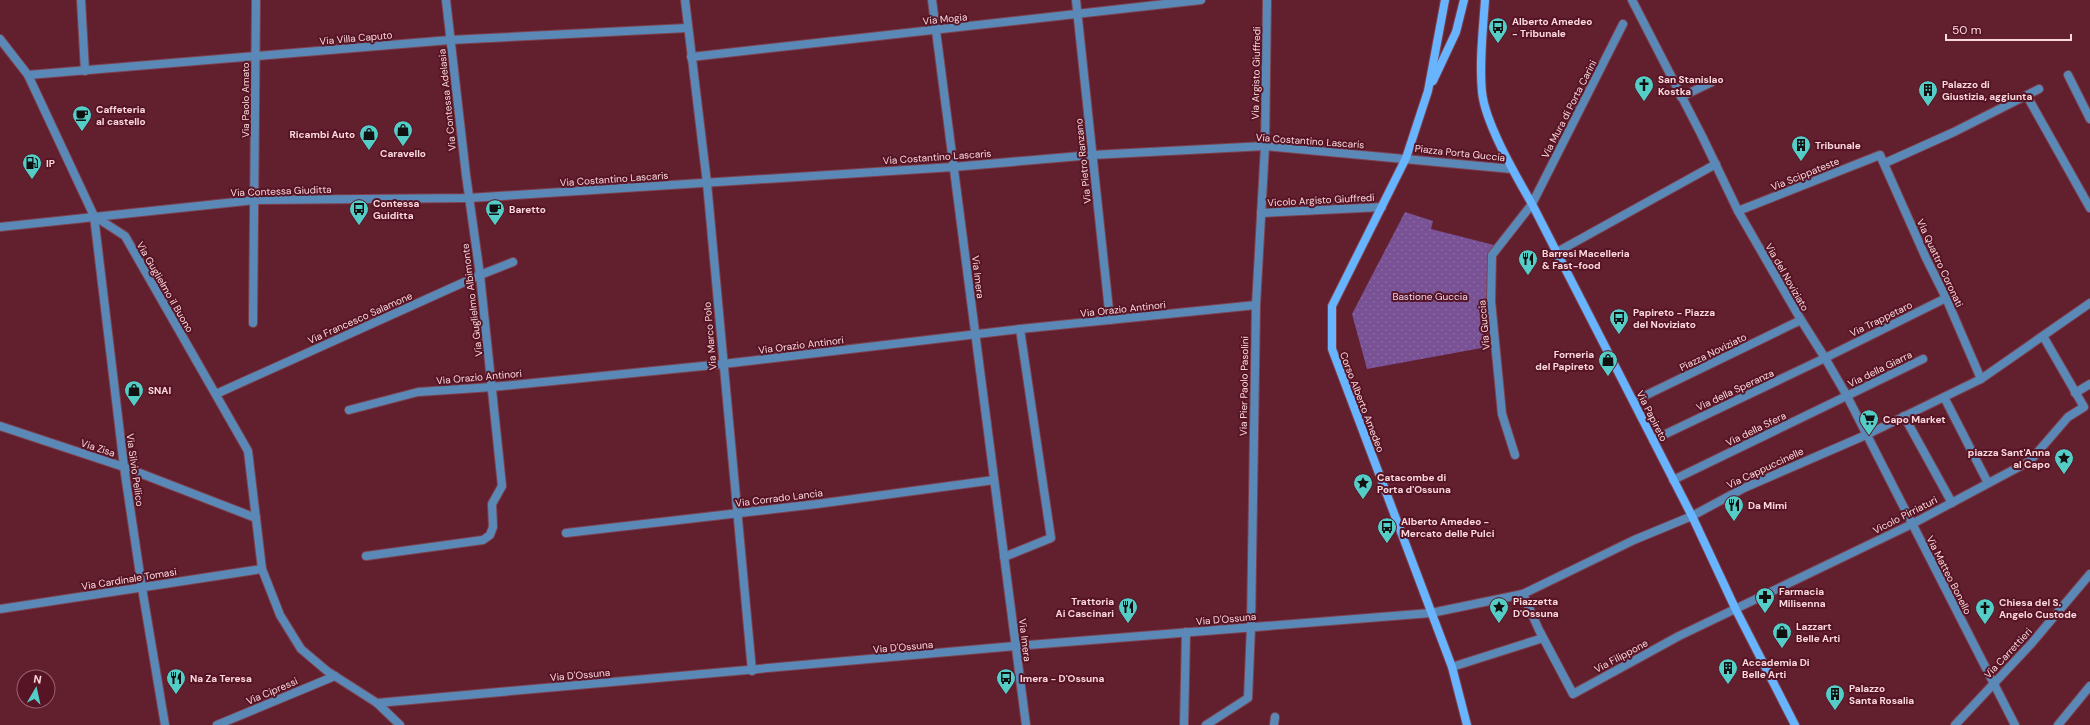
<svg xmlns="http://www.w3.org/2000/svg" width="2090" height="725" viewBox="0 0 2090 725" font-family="'DM Sans',sans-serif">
<defs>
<pattern id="garden-dots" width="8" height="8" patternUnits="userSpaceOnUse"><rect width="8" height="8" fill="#785294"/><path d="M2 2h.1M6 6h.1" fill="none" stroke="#8c6aa2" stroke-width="1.8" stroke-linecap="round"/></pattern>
</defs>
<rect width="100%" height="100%" fill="#62202f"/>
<path fill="url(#garden-dots)" d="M1405,212L1433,221L1431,229L1494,245L1487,347L1367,369L1352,314Z"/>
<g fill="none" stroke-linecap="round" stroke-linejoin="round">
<defs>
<g id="street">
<path d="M81,0L85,71"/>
<path d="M685,0L707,183L752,671"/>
<path d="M932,0L1026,725"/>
<path d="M1076,0L1110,320"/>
<path d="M1632,0L1702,136L1738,211L1801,320L1825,358L1847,396L2015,725"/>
<path d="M0,39L28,75L94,216L125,236L248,451L262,569L280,615L301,649L327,671L377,703L400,725"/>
<path d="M691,57L1201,0"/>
<path d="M28,75L450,40L687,28"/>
<path d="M2068,75L2090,119"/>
<path d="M2027,96L2090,208"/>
<path d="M1681,97L1712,82"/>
<path d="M1885,163L1954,132L2039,89"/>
<path d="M1738,211L1880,155L1926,258L1946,298L1981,379"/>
<path d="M1261,213L1382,207"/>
<path d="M94,216L124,467L142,588L165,725"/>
<path d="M0,227L255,200L469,198L953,167L1092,155L1265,146L1512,169"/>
<path d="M1557,252L1716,164"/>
<path d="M253,323L256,0"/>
<path d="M2075,393L2090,384"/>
<path d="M216,394L480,275L513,262"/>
<path d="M1944,397L1988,483"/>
<path d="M1634,401L1801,320"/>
<path d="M349,410L418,392L492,387L723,364L1020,329L1256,305"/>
<path d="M1904,416L1952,503"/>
<path d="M0,426L124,467L256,518"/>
<path d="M1653,440L1825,358L1946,298"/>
<path d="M1515,455L1502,414L1491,301L1492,255L1532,204L1623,24"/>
<path d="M1673,480L1923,359"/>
<path d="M566,533L817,504L994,480"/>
<path d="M366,556L483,540L490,535L493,527L492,504L502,486L480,275L466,175L446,0"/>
<path d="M1004,557L1051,538L1020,329"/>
<path d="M1523,594L1539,630L1573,694L1679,636L1912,524L2030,461L2068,417L2084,407L2043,336"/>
<path d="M0,609L262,569"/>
<path d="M1452,667L1543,638"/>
<path d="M377,703L1015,646L1431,613L1523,594L1634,540L1692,516L1744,488L1866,435L1981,379L2090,303"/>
<path d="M217,725L335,676"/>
<path d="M1184,725L1186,632"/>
<path d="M1206,725L1248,698L1251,626L1256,305L1265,146L1267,0"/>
<path d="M1274,725L1275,717"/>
<path d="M1955,725L2031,644L2090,574"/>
<path d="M2058,725L2090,686"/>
</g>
<g id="secondary">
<path d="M1445,0L1428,91L1406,158L1332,306V349L1452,667L1467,725"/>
<path d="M1485,0C1483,30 1479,62 1482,92C1485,123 1516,176 1532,204L1692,516L1736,610L1795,725"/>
<path d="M1433,81L1456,32L1464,0"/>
</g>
</defs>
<use href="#street" stroke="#7d414e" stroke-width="10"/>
<use href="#secondary" stroke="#7d414e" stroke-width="10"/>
<use href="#street" stroke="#5b89b7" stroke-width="8"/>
<use href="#secondary" stroke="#69b4fe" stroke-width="8"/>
</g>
<defs>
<symbol id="bus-pin" viewBox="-11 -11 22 30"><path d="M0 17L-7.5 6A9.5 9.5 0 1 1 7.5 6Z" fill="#54cdc6" stroke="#561425"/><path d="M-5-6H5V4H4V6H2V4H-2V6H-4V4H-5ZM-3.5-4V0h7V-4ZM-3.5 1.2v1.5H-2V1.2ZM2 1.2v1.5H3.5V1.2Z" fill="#111"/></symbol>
<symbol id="church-pin" viewBox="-11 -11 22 30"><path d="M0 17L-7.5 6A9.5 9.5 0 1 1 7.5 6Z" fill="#54cdc6" stroke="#561425"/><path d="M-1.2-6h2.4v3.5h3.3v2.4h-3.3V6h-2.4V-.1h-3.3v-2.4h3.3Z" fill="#111"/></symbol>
<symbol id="building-pin" viewBox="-11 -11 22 30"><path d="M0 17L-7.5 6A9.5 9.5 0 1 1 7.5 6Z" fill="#54cdc6" stroke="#561425"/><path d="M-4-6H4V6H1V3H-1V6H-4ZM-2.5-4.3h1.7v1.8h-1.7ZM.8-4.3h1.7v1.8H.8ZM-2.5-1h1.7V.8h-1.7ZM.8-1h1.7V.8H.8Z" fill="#111"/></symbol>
<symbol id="cafe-pin" viewBox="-11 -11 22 30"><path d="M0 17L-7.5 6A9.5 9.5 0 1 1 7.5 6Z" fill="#54cdc6" stroke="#561425"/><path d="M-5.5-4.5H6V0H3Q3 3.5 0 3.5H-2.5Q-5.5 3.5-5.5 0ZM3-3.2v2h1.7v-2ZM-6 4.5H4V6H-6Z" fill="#111"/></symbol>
<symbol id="shop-pin" viewBox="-11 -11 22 30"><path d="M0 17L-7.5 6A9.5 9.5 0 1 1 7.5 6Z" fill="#54cdc6" stroke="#561425"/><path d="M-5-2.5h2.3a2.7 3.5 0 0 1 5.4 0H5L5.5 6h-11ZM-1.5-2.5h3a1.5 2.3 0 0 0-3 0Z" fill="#111"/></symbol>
<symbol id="fuel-pin" viewBox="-11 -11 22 30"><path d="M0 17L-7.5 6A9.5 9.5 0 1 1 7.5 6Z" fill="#54cdc6" stroke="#561425"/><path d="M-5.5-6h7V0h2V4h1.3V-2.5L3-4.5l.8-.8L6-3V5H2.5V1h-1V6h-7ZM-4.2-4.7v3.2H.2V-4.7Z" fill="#111"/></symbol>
<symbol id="restaurant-pin" viewBox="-11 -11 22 30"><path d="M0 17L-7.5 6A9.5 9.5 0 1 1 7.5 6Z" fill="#54cdc6" stroke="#561425"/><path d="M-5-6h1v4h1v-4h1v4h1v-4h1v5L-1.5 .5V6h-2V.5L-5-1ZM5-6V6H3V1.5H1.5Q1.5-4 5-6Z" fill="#111"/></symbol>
<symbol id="supermarket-pin" viewBox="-11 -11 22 30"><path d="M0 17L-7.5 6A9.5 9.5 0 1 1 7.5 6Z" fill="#54cdc6" stroke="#561425"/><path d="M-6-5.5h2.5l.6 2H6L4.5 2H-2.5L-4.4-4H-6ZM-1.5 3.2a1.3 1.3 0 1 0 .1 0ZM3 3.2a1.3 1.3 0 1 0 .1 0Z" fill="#111"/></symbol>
<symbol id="sight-pin" viewBox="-11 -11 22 30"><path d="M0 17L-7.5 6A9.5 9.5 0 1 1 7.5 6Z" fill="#54cdc6" stroke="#561425"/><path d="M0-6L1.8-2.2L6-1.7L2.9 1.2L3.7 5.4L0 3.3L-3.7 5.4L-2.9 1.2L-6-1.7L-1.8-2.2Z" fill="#111"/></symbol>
<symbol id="pharmacy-pin" viewBox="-11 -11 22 30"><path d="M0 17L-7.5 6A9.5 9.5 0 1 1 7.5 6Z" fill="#54cdc6" stroke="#561425"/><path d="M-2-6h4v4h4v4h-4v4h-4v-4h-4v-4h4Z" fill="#111"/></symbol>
</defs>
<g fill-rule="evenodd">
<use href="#bus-pin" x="1487" y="16" width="22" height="30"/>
<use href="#church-pin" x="1633" y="74" width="22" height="30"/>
<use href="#building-pin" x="1917" y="79" width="22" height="30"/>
<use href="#cafe-pin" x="71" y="104" width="22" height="30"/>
<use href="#shop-pin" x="392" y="119" width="22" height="30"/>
<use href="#shop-pin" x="358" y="123" width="22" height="30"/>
<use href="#building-pin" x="1790" y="134" width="22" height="30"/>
<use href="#fuel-pin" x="21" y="152" width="22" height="30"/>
<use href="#bus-pin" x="348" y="198" width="22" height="30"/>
<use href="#cafe-pin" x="484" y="198" width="22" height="30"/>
<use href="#restaurant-pin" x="1517" y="248" width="22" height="30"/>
<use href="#bus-pin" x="1608" y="307" width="22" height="30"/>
<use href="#shop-pin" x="1597" y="349" width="22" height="30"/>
<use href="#shop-pin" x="123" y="379" width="22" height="30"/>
<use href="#supermarket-pin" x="1858" y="408" width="22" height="30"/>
<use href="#sight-pin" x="2053" y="447" width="22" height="30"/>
<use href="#sight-pin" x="1352" y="472" width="22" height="30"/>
<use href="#restaurant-pin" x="1723" y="494" width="22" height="30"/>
<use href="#bus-pin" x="1376" y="516" width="22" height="30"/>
<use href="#pharmacy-pin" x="1754" y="586" width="22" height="30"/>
<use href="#restaurant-pin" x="1117" y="596" width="22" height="30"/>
<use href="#sight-pin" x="1488" y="596" width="22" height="30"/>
<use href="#church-pin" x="1974" y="597" width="22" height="30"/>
<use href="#shop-pin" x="1771" y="621" width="22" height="30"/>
<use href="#building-pin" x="1717" y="657" width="22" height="30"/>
<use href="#restaurant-pin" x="165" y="667" width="22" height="30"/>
<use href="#bus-pin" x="995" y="667" width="22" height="30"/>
<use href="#building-pin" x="1824" y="683" width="22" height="30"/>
</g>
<g text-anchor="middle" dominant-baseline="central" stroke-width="4" stroke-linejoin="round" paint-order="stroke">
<g font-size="10" fill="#fad8dc" stroke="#561425">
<text transform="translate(945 19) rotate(-6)">Via Mogia</text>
<text transform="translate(356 38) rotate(-5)">Via Villa Caputo</text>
<text transform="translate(1256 73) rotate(-89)">Via Argisto Giuffredi</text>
<text transform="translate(245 100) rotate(-90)">Via Paolo Amato</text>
<text transform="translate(447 100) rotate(-96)">Via Contessa Adelasia</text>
<text transform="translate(1569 109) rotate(-63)">Via Mura di Porta Carini</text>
<text transform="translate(1310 141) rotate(4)">Via Costantino Lascaris</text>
<text transform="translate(1460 153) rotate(6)">Piazza Porta Guccia</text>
<text transform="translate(937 157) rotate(-4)">Via Costantino Lascaris</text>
<text transform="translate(1083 161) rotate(-96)">Via Pietro Ranzano</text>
<text transform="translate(1805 174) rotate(-22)">Via Scippateste</text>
<text transform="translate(614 179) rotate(-4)">Via Costantino Lascaris</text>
<text transform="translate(281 191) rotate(-2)">Via Contessa Giuditta</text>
<text transform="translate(1321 200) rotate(-3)">Vicolo Argisto Giuffredi</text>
<text transform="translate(1940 263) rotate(65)">Via Quattro Coronati</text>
<text transform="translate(978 277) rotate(83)">Via Imera</text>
<text transform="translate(1787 277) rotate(60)">Via del Noviziato</text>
<text transform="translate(165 287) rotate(60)">Via Guglielmo il Buono</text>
<text transform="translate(472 300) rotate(-97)">Via Guglielmo Albimonte</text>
<text transform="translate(1123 309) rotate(-6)">Via Orazio Antinori</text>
<text transform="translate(360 318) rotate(-24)">Via Francesco Salamone</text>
<text transform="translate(1881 319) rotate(-26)">Via Trappetaro</text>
<text transform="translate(1484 325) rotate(-95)">Via Guccia</text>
<text transform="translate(710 336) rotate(-95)">Via Marco Polo</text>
<text transform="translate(801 345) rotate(-7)">Via Orazio Antinori</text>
<text transform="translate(1713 352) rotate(-26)">Piazza Noviziato</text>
<text transform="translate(1880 369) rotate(-26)">Via della Giarra</text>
<text transform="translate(479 377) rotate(-5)">Via Orazio Antinori</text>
<text transform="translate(1244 386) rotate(-89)">Via Pier Paolo Pasolini</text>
<text transform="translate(1735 390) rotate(-25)">Via della Speranza</text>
<text transform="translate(1362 402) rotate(69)">Corso Alberto Amedeo</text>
<text transform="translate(1652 416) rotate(63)">Via Papireto</text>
<text transform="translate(1756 429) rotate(-26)">Via della Sfera</text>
<text transform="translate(98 448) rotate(18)">Via Zisa</text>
<text transform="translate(1765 468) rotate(-25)">Via Cappuccinelle</text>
<text transform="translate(135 470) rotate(82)">Via Silvio Pellico</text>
<text transform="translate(779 498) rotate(-7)">Via Corrado Lancia</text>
<text transform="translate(1905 515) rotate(-27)">Vicolo Pirriaturi</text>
<text transform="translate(1949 575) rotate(63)">Via Matteo Bonello</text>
<text transform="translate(129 579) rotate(-9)">Via Cardinale Tomasi</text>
<text transform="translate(1226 619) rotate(-5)">Via D'Ossuna</text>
<text transform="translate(1025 640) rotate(83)">Via Imera</text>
<text transform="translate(903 647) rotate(-5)">Via D'Ossuna</text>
<text transform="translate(2008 653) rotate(-47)">Via Carrettieri</text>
<text transform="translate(1621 656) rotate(-28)">Via Filippone</text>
<text transform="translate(580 675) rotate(-5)">Via D'Ossuna</text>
<text transform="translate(272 691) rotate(-23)">Via Cipressi</text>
</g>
<g font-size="10" font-weight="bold" fill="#fad8dc" stroke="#561425" text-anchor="start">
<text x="1512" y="21">Alberto Amedeo<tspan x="1512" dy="12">- Tribunale</tspan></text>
<text x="1658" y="79">San Stanislao<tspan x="1658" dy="12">Kostka</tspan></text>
<text x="1942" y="84">Palazzo di<tspan x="1942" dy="12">Giustizia, aggiunta</tspan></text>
<text x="96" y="109">Caffeteria<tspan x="96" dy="12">al castello</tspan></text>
<text x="355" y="134" text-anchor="end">Ricambi Auto</text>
<text x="1815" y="145">Tribunale</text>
<text x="403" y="153" text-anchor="middle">Caravello</text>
<text x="46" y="163">IP</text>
<text x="373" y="203">Contessa<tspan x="373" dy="12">Guiditta</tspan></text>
<text x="509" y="209">Baretto</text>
<text x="1542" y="253">Barresi Macelleria<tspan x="1542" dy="12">&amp; Fast-food</tspan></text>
<text x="1633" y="312">Papireto - Piazza<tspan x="1633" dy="12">del Noviziato</tspan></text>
<text x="1594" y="354" text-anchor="end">Forneria<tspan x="1594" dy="12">del Papireto</tspan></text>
<text x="148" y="390">SNAI</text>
<text x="1883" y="419">Capo Market</text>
<text x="2050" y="452" text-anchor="end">piazza Sant'Anna<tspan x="2050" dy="12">al Capo</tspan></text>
<text x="1377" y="477">Catacombe di<tspan x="1377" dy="12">Porta d'Ossuna</tspan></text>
<text x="1748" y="505">Da Mimi</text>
<text x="1401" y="521">Alberto Amedeo -<tspan x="1401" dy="12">Mercato delle Pulci</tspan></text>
<text x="1779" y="591">Farmacia<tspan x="1779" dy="12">Milisenna</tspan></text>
<text x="1114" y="601" text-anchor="end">Trattoria<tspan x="1114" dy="12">Ai Cascinari</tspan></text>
<text x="1513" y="601">Piazzetta<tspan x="1513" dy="12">D'Ossuna</tspan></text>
<text x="1999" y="602">Chiesa del S.<tspan x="1999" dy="12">Angelo Custode</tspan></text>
<text x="1796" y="626">Lazzart<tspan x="1796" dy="12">Belle Arti</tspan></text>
<text x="1742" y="662">Accademia Di<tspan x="1742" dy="12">Belle Arti</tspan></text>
<text x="190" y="678">Na Za Teresa</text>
<text x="1020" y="678">Imera - D'Ossuna</text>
<text x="1849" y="688">Palazzo<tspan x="1849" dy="12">Santa Rosalia</tspan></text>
</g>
<g font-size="10" fill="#e5d9f0" stroke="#561425">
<text x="1430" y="296">Bastione Guccia</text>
</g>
</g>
<g transform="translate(36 689) rotate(9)"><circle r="19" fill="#561425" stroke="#98626e"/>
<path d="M0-3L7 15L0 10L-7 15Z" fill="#54cdc6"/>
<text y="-6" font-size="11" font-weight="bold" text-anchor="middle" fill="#fad8dc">N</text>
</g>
<path d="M1946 34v6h125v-6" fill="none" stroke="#fad8dc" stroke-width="2"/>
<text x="1952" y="34" font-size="12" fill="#fad8dc" stroke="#561425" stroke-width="3" paint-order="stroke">50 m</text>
</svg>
